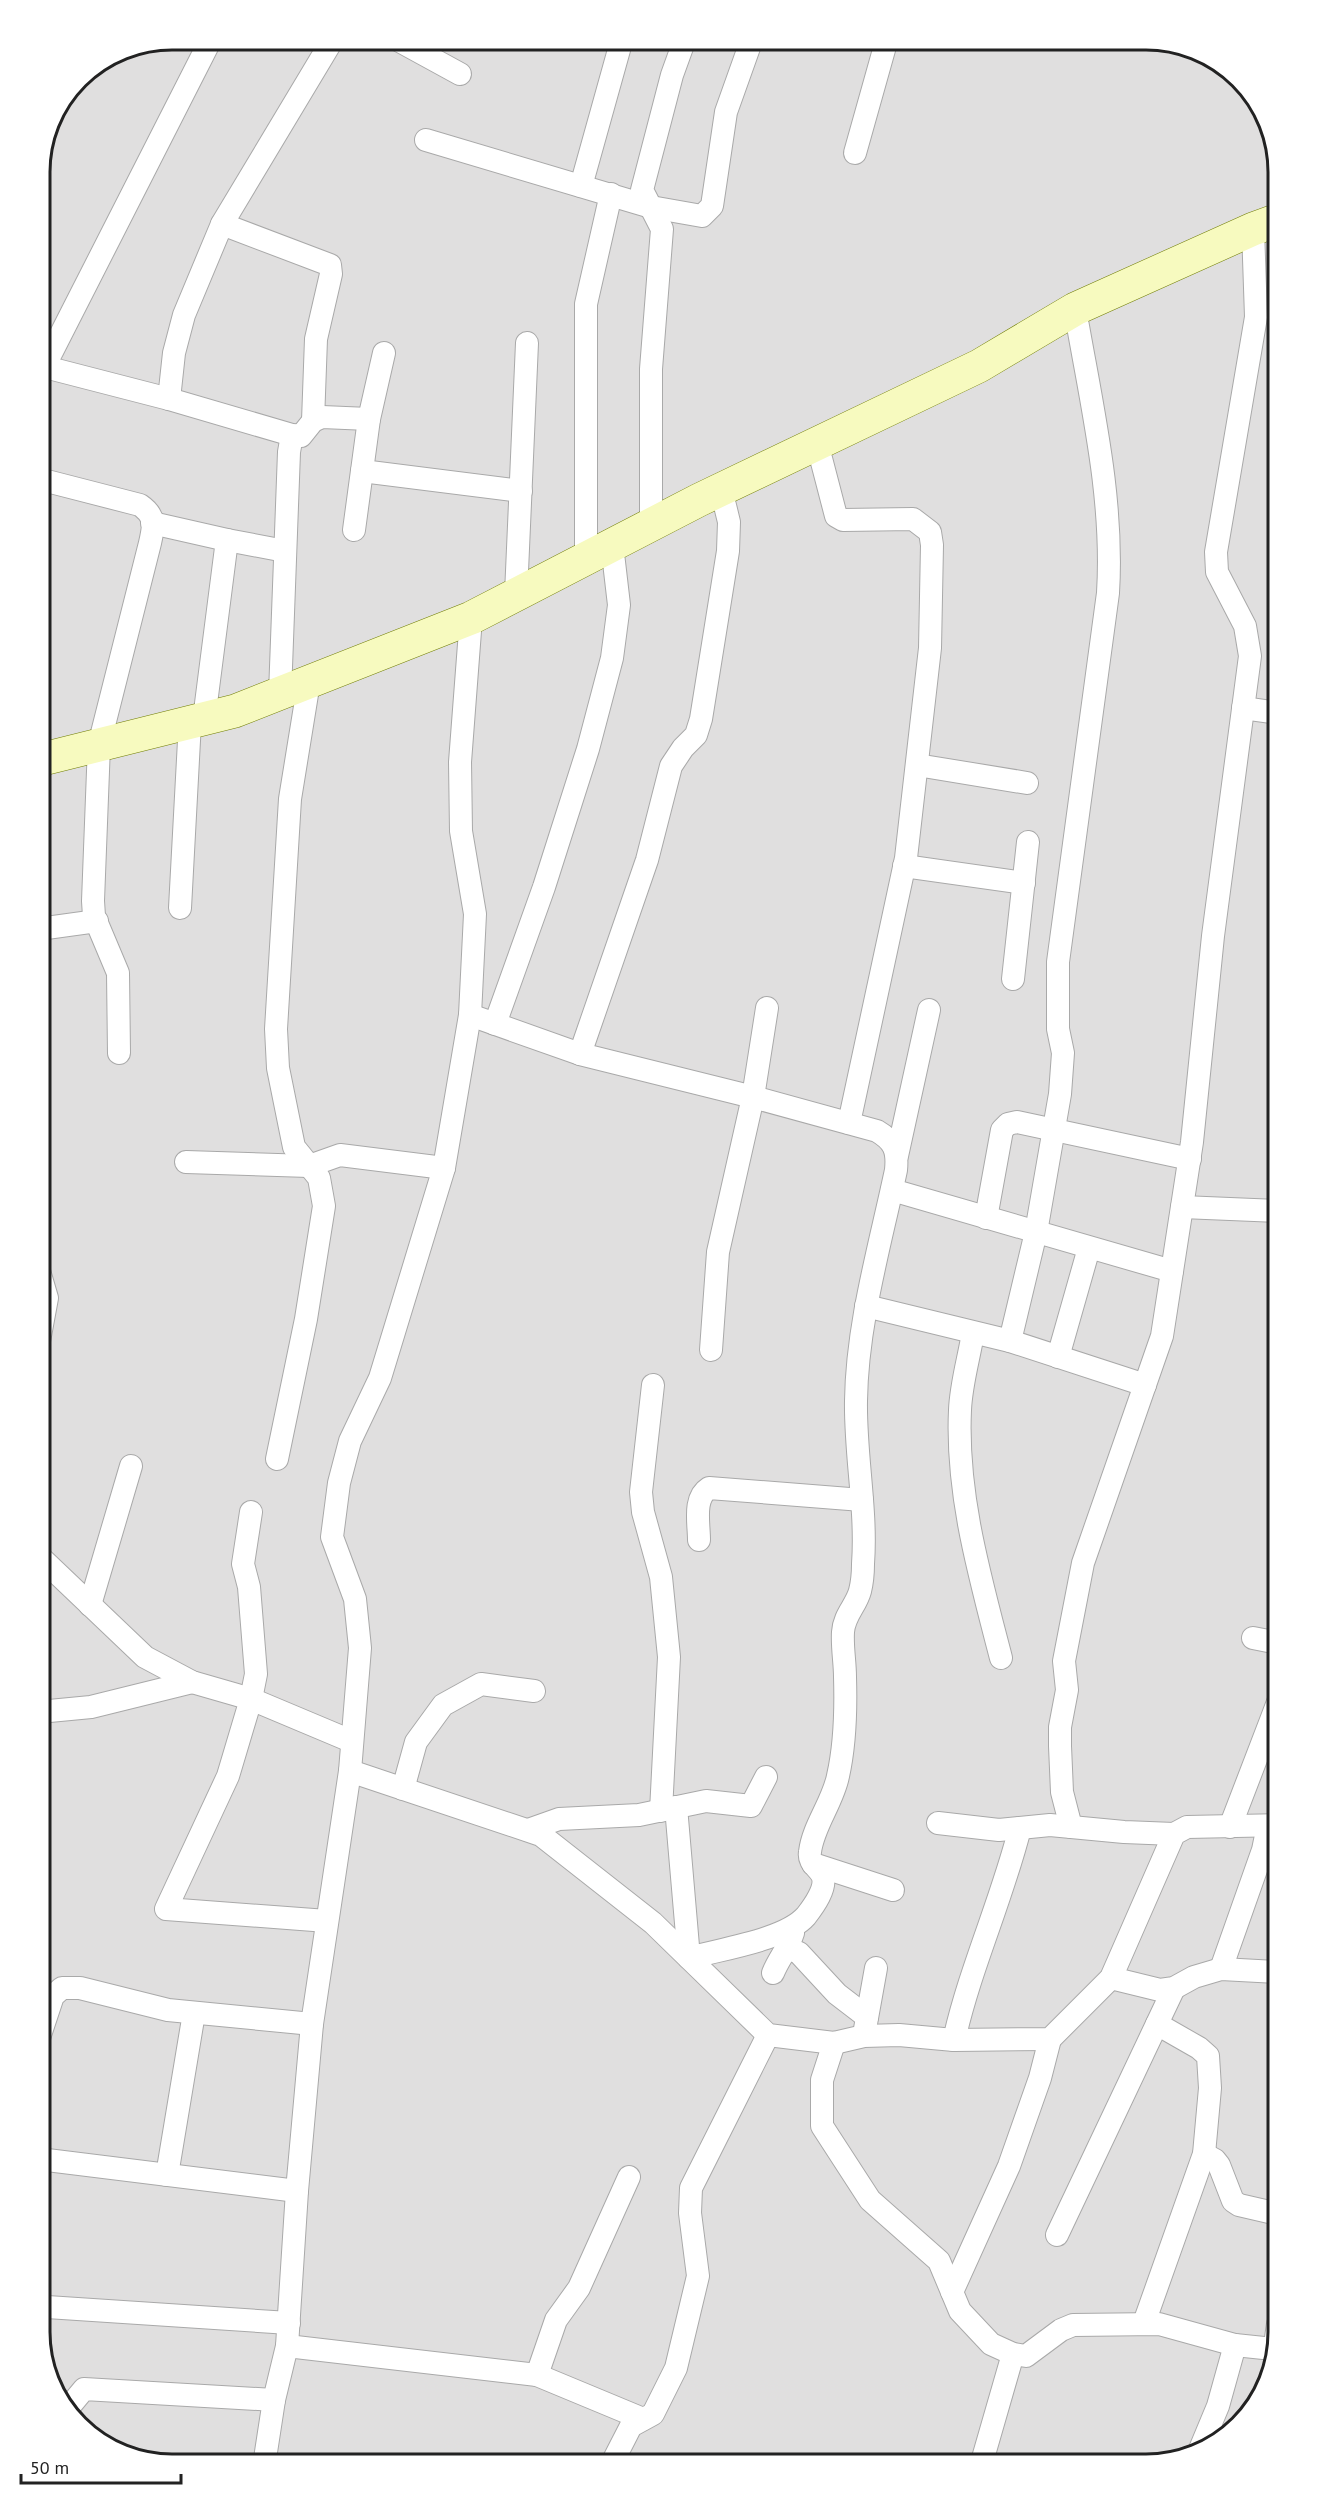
<svg xmlns="http://www.w3.org/2000/svg" width="1317" height="2504" viewBox="0 0 1317 2504" font-family="'PT Sans',sans-serif">
<rect width="100%" height="100%" fill="#f2efe9"/>
<path fill="#e0dfdf" d="M171,39H1155L1219,61L1268,120L1278,171V2333L1256,2406L1197,2455L1146,2465H163L98,2443L49,2384L39,2333V163L49,120L78,78L121,49Z"/>
<g fill="none" stroke-linecap="round" stroke-linejoin="round">
<defs>
<g id="street">
<path d="M396,39L460,74"/>
<path d="M426,140L651,207L702,216L712,206L726,112L752,39"/>
<path d="M855,153L887,39"/>
<path d="M581,186L622,39"/>
<path d="M222,224L330,265L331,274L316,339L313,421"/>
<path d="M45,367L169,399L292,435L301,436L313,421L322,417L369,419"/>
<path d="M39,377L211,39"/>
<path d="M169,399L174,353L184,315L222,224L333,39"/>
<path d="M817,443L836,516L843,520L913,519L930,532L932,545L930,648L906,858L849,1123"/>
<path d="M362,471L521,491"/>
<path d="M39,479L140,505C156,516 154,526 150,543L99,745L93,901L94,916L118,973L119,1053"/>
<path d="M152,523L227,540L285,551"/>
<path d="M651,525V369L662,229L642,190L672,75L685,39"/>
<path d="M354,530L369,419L384,353"/>
<path d="M586,558V304L611,194"/>
<path d="M516,594L527,343"/>
<path d="M280,694L289,452L292,435"/>
<path d="M1243,708L1278,713"/>
<path d="M204,719L227,540"/>
<path d="M917,765L1027,783"/>
<path d="M904,866L1024,883"/>
<path d="M180,908L190,722"/>
<path d="M39,929L97,921"/>
<path d="M1013,979L1028,842"/>
<path d="M470,1015L580,1054L753,1097L877,1131C894,1141 898,1150 896,1170C880,1246 857,1323 856,1401C855,1455 867,1510 863,1564C863,1572 862,1583 860,1591C856,1606 844,1615 843,1632C842,1647 845,1662 845,1677C846,1709 845,1745 838,1776C833,1802 813,1826 810,1852C808,1863 818,1867 822,1875C828,1887 813,1907 806,1916C785,1940 721,1949 689,1958L676,1807"/>
<path d="M495,1024L544,887L588,749L612,658L619,605L612,545"/>
<path d="M580,1054L647,860L671,766L683,748L696,735L701,719L728,551L729,522L721,489"/>
<path d="M897,1156L929,1010"/>
<path d="M186,1162L309,1166L340,1155L444,1168"/>
<path d="M892,1190L1172,1271"/>
<path d="M1182,1207L1278,1211"/>
<path d="M986,1218L1002,1130L1008,1124L1017,1122L1190,1159"/>
<path d="M866,1306L1010,1341L1145,1385"/>
<path d="M973,1333C969,1358 961,1384 960,1410C956,1494 980,1577 1001,1658"/>
<path d="M39,1341L47,1298L39,1271"/>
<path d="M1010,1341L1036,1232L1060,1094L1063,1053L1058,1029V962L1108,593C1114,497 1091,403 1075,309"/>
<path d="M711,1350L718,1252L753,1097L767,1008"/>
<path d="M1058,1357L1089,1248"/>
<path d="M653,1385L641,1492L643,1512L661,1577L669,1657L661,1811"/>
<path d="M277,1459L306,1319L324,1206L319,1178L294,1147L278,1068L276,1029L290,799L309,682"/>
<path d="M251,1512L243,1564L249,1587L256,1674L251,1699L228,1776L166,1909L327,1921"/>
<path d="M699,1540C699,1523 693,1498 709,1488L862,1500"/>
<path d="M39,1556L145,1657L192,1682L251,1699L351,1741"/>
<path d="M90,1605L131,1466"/>
<path d="M1253,1638L1278,1643"/>
<path d="M39,1712L91,1707L192,1682"/>
<path d="M350,1771L541,1835L653,1923L768,2035L834,2043L864,2036L899,2035L954,2040L1050,2039L1111,1978L1174,1834L1187,1827L1278,1825"/>
<path d="M403,1789L416,1742L443,1705L481,1684L534,1691"/>
<path d="M938,1823L999,1830L1050,1825L1124,1832L1174,1834"/>
<path d="M1071,1827L1062,1792L1060,1746V1727L1067,1690L1064,1661L1083,1563L1162,1336L1192,1142L1213,936L1250,656L1245,626L1217,572L1216,552L1256,317L1253,229"/>
<path d="M1230,1827L1278,1702"/>
<path d="M528,1830L559,1819L639,1815L706,1801L751,1806L766,1777"/>
<path d="M813,1864L893,1890"/>
<path d="M788,1948L799,1953L837,1994L867,2017"/>
<path d="M1221,1969L1263,1850L1268,1826"/>
<path d="M773,1973C779,1958 788,1949 793,1933"/>
<path d="M1111,1978L1160,1990L1174,1988L1194,1977L1221,1969L1278,1972"/>
<path d="M865,2029L876,1968"/>
<path d="M39,2038L53,1996L62,1988H80L168,2010L312,2024"/>
<path d="M954,2040C970,1968 1002,1900 1020,1828"/>
<path d="M834,2043L822,2080V2126L870,2200L939,2261L960,2311L991,2344L1013,2354L1026,2356L1061,2330L1073,2325L1159,2324L1235,2345L1273,2349"/>
<path d="M1204,2154L1215,2160L1219,2165L1233,2201L1239,2205L1278,2214"/>
<path d="M39,2159L297,2191"/>
<path d="M167,2175L194,2013"/>
<path d="M1057,2235L1174,1988"/>
<path d="M952,2292L1009,2166L1040,2078L1050,2039"/>
<path d="M47,2307L289,2323"/>
<path d="M1144,2323L1204,2154L1210,2088L1208,2056L1199,2048L1157,2024"/>
<path d="M1276,2338L1278,2324"/>
<path d="M287,2346L537,2375L643,2419"/>
<path d="M537,2375L556,2320L579,2288L629,2177"/>
<path d="M69,2407L84,2389L274,2400"/>
<path d="M1198,2454L1218,2406L1235,2345"/>
<path d="M264,2465L274,2400L287,2346L297,2191L312,2024L350,1771L360,1648L355,1599L332,1537L339,1483L350,1441L380,1378L444,1168L470,1015L475,914L461,831L460,762L471,618"/>
<path d="M611,2465L631,2426L653,2414L676,2368L698,2276L690,2213L691,2188L768,2035"/>
<path d="M981,2465L1013,2354"/>
</g>
<path id="secondary" d="M39,760L235,711L471,618L699,500L979,366L1075,309L1253,229L1278,220"/>
</defs>
<use href="#street" stroke="#a9a9a9" stroke-width="24"/>
<use href="#secondary" stroke="#707d05" stroke-width="34"/>
<use href="#street" stroke="#fff" stroke-width="22"/>
<use href="#secondary" stroke="#f7fabf" stroke-width="33"/>
</g>
<path d="M0 0H1317V2504H0ZM172 50H1146A122 122 0 0 1 1268 172V2332A122 122 0 0 1 1146 2454H172A122 122 0 0 1 50 2332V172A122 122 0 0 1 172 50Z" fill="#fff" fill-rule="evenodd"/>
<path fill="none" stroke="#222" stroke-width="3" d="M172 50H1146A122 122 0 0 1 1268 172V2332A122 122 0 0 1 1146 2454H172A122 122 0 0 1 50 2332V172A122 122 0 0 1 172 50Z"/>
<path d="M21 2474v9h160v-9" fill="none" stroke="#222222" stroke-width="3"/>
<text x="30" y="2474" font-size="18" fill="#222222" stroke="#ffffff" stroke-width="4.5" paint-order="stroke">50 m</text>
</svg>
